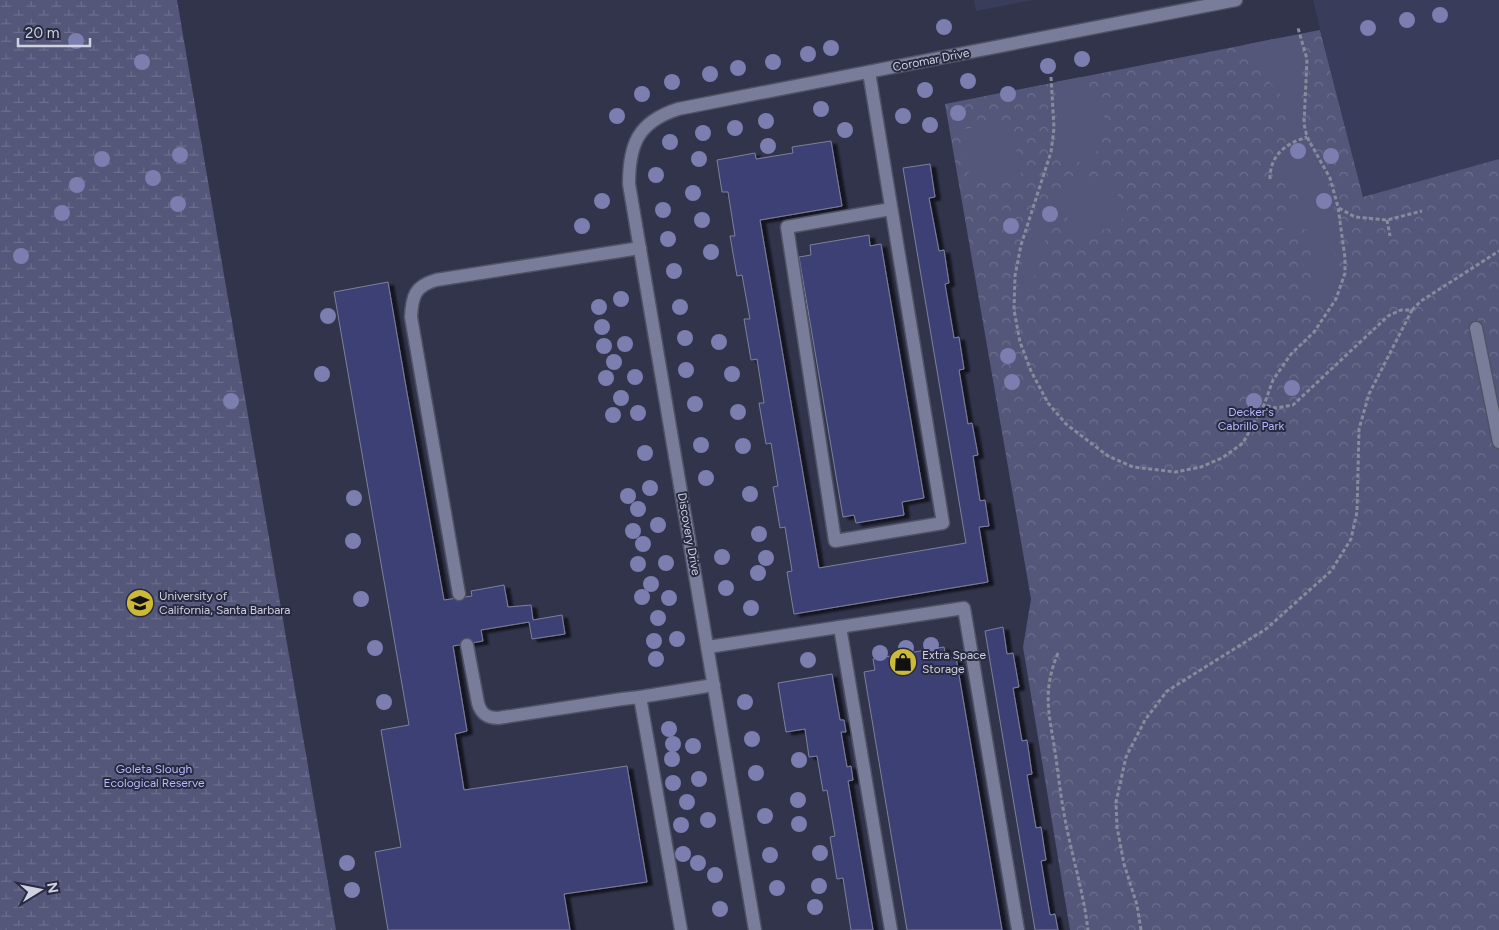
<svg xmlns="http://www.w3.org/2000/svg" width="1499" height="930" viewBox="0 0 1499 930" font-family="Figtree,sans-serif">
<defs>
<pattern id="wetland-marsh" width="20" height="14" patternUnits="userSpaceOnUse" patternTransform="scale(1.25)"><rect width="20" height="14" fill="#55577a"/><path d="M1 5h8M5 5V1M11 12h8M15 12V8" fill="none" stroke="#6c6e8d"/></pattern>
<pattern id="park-crowns" width="20" height="18" patternUnits="userSpaceOnUse" patternTransform="scale(1.25)"><rect width="20" height="18" fill="#55577a"/><path d="M2 6a3 3 0 1 1 6 0M12 15a3 3 0 1 1 6 0" fill="none" stroke="#6c6e8d"/></pattern>
<filter id="shadow"><feDropShadow dx="5.5" dy="3" stdDeviation="1" flood-color="#0009"/></filter>
</defs>
<rect width="100%" height="100%" fill="#32344c"/>
<g fill="#3a3c5b">
<path d="M974,0H1033L976,11Z"/>
<path d="M1313,0H1499V159L1363,198Z"/>
</g>
<path fill="url(#wetland-marsh)" d="M0,0H177L336,930H0Z"/>
<path fill="url(#park-crowns)" d="M1320,30L1363,197L1499,159V930H1070L1023,647L1031,599L945,104Z"/>
<g fill="#55577a">
<path d="M1299,35L1302,50L1299,114L1301,134L1290,137L1289,123L1285,105L1280,94L1258,69L1244,45L1273,39L1275,46L1289,44L1288,37Z"/>
<path d="M1081,77C1090,87 1100,99 1103,113C1107,129 1097,159 1084,169C1079,156 1067,154 1055,153L1057,116L1055,82Z"/>
<path d="M1011,120L1021,175L971,184L960,130Z"/>
<path d="M1304,140L1327,184L1332,198L1340,237L1333,238L1337,267H1341C1342,282 1333,295 1326,308C1314,304 1308,298 1306,286L1318,284L1307,229L1284,233L1281,217C1286,215 1291,213 1295,208C1302,200 1300,185 1289,180C1284,178 1278,179 1273,179C1274,158 1285,148 1304,140Z"/>
<path d="M1114,173L1123,226L1071,236L1067,216C1066,216 1061,217 1060,218C1039,230 1042,284 1018,301C1018,268 1028,235 1039,204L1055,201L1064,198L1061,183Z"/>
</g>
<g fill="#3e3f74" stroke="#7d809c" filter="url(#shadow)">
<path d="M831,141L842,206L760,220L819,568L966,543L903,168L930,164L935,197L929,198L939,251L944,250L949,283L945,284L954,338L959,337L964,369L959,370L968,424L972,423L978,455L973,456L980,501L985,500L989,526L979,527L988,582L794,614L787,572L792,571L785,527L780,528L773,487L778,486L771,443L766,444L759,403H764L757,359L751,360L744,319H750L742,275L737,276L730,236H735L728,192H722L717,160L755,153L756,159L793,153L792,147Z"/>
<path d="M869,235L870,246L881,244L924,498L902,502L904,515L856,523L854,515L843,517L799,257L811,255L810,245Z"/>
<path d="M388,282L407,393L444,600L472,596L471,591L504,585L508,607L531,605L533,620L562,615L565,634L532,639L529,622L481,630L483,641L453,646L467,731L455,734L464,790L627,766L647,882L564,894L570,930H388L375,852L401,847L381,730L409,725L334,292Z"/>
<path d="M1003,627L1007,654L1013,653L1019,687L1013,688L1022,741L1027,740L1032,774L1027,775L1036,828L1041,827L1046,860L1041,861L1050,915L1055,914L1058,930H1035L985,631Z"/>
<path d="M944,647L946,658L956,657L1002,930H907L864,672L875,670L873,659Z"/>
<path d="M832,674L840,720H844L846,732H841L847,767L851,766L853,780L848,781L873,930H851L843,878L837,879L830,837L835,836L827,790L823,791L817,756L809,757L805,729L786,732L778,683Z"/>
</g>
<g fill="none" stroke-linecap="round" stroke-linejoin="round">
<defs>
<g id="lane">
<path d="M869,72L943,523L835,541L787,227L891,209"/>
<path d="M1476,328L1499,442"/>
<path d="M459,594L411,317C412,296 415,286 436,280L640,248"/>
<path d="M840,627L891,930"/>
<path d="M467,645L478,703C481,714 487,718 498,718L622,699L640,697L714,685"/>
<path d="M708,647L964,608L1018,930"/>
<path d="M640,697L681,930"/>
</g>
<path id="street" d="M755,930L629,184C629,144 638,122 678,109L1236,0"/>
</defs>
<use href="#lane" stroke="#505266" stroke-width="15"/>
<use href="#street" stroke="#505266" stroke-width="15"/>
<g stroke="#888a9d" stroke-width="3" stroke-dasharray="4 2.5" stroke-linecap="butt">
<path d="M1051,77L1054,128L1051,152L1021,245L1015,276L1014,310L1020,342L1031,371L1048,403L1066,424L1108,456L1133,467L1175,472L1201,467L1222,458L1243,443L1264,405L1273,380L1291,354L1314,332L1336,299L1345,273V258L1338,207L1330,178L1307,137L1304,124L1307,59L1298,28"/>
<path d="M1270,179C1270,155 1285,144 1307,137"/>
<path d="M1339,208L1355,217L1387,220L1422,211"/>
<path d="M1387,220L1390,236"/>
<path d="M1412,310L1421,301L1499,251"/>
<path d="M1058,653C1041,694 1050,716 1056,758C1059,781 1062,806 1067,829C1074,863 1084,896 1088,930"/>
<path d="M1141,930L1137,905L1124,864L1117,827L1116,802L1126,757L1145,720L1167,691L1266,629L1331,571L1351,539L1357,512L1359,429L1369,394L1412,310H1401L1388,316L1293,405L1276,408L1264,405"/>
</g>
<use href="#lane" stroke="#7a7d99" stroke-width="12"/>
<use href="#street" stroke="#7a7d99" stroke-width="12"/>
</g>
<g fill="#7b7eae">
<circle cx="1440" cy="15" r="8"/>
<circle cx="1407" cy="20" r="8"/>
<circle cx="944" cy="27" r="8"/>
<circle cx="1368" cy="28" r="8"/>
<circle cx="76" cy="41" r="8"/>
<circle cx="831" cy="48" r="8"/>
<circle cx="808" cy="54" r="8"/>
<circle cx="1082" cy="59" r="8"/>
<circle cx="142" cy="62" r="8"/>
<circle cx="773" cy="62" r="8"/>
<circle cx="1048" cy="66" r="8"/>
<circle cx="738" cy="68" r="8"/>
<circle cx="710" cy="74" r="8"/>
<circle cx="968" cy="81" r="8"/>
<circle cx="672" cy="82" r="8"/>
<circle cx="925" cy="90" r="8"/>
<circle cx="642" cy="94" r="8"/>
<circle cx="1008" cy="94" r="8"/>
<circle cx="821" cy="109" r="8"/>
<circle cx="958" cy="113" r="8"/>
<circle cx="617" cy="116" r="8"/>
<circle cx="903" cy="116" r="8"/>
<circle cx="766" cy="121" r="8"/>
<circle cx="930" cy="125" r="8"/>
<circle cx="735" cy="128" r="8"/>
<circle cx="845" cy="130" r="8"/>
<circle cx="703" cy="133" r="8"/>
<circle cx="670" cy="142" r="8"/>
<circle cx="768" cy="146" r="8"/>
<circle cx="1298" cy="151" r="8"/>
<circle cx="180" cy="155" r="8"/>
<circle cx="1331" cy="156" r="8"/>
<circle cx="102" cy="159" r="8"/>
<circle cx="699" cy="159" r="8"/>
<circle cx="656" cy="175" r="8"/>
<circle cx="153" cy="178" r="8"/>
<circle cx="77" cy="185" r="8"/>
<circle cx="693" cy="193" r="8"/>
<circle cx="602" cy="201" r="8"/>
<circle cx="1324" cy="201" r="8"/>
<circle cx="178" cy="204" r="8"/>
<circle cx="663" cy="210" r="8"/>
<circle cx="62" cy="213" r="8"/>
<circle cx="1050" cy="214" r="8"/>
<circle cx="702" cy="220" r="8"/>
<circle cx="582" cy="226" r="8"/>
<circle cx="1011" cy="226" r="8"/>
<circle cx="668" cy="239" r="8"/>
<circle cx="711" cy="252" r="8"/>
<circle cx="21" cy="256" r="8"/>
<circle cx="674" cy="271" r="8"/>
<circle cx="621" cy="299" r="8"/>
<circle cx="599" cy="307" r="8"/>
<circle cx="680" cy="307" r="8"/>
<circle cx="328" cy="316" r="8"/>
<circle cx="602" cy="327" r="8"/>
<circle cx="685" cy="338" r="8"/>
<circle cx="719" cy="342" r="8"/>
<circle cx="625" cy="344" r="8"/>
<circle cx="604" cy="346" r="8"/>
<circle cx="1008" cy="356" r="8"/>
<circle cx="614" cy="362" r="8"/>
<circle cx="686" cy="370" r="8"/>
<circle cx="322" cy="374" r="8"/>
<circle cx="732" cy="374" r="8"/>
<circle cx="635" cy="377" r="8"/>
<circle cx="606" cy="378" r="8"/>
<circle cx="1012" cy="382" r="8"/>
<circle cx="1292" cy="388" r="8"/>
<circle cx="621" cy="398" r="8"/>
<circle cx="231" cy="401" r="8"/>
<circle cx="1254" cy="401" r="8"/>
<circle cx="695" cy="404" r="8"/>
<circle cx="738" cy="412" r="8"/>
<circle cx="638" cy="413" r="8"/>
<circle cx="613" cy="415" r="8"/>
<circle cx="701" cy="445" r="8"/>
<circle cx="743" cy="446" r="8"/>
<circle cx="645" cy="453" r="8"/>
<circle cx="706" cy="478" r="8"/>
<circle cx="650" cy="488" r="8"/>
<circle cx="750" cy="494" r="8"/>
<circle cx="628" cy="496" r="8"/>
<circle cx="354" cy="498" r="8"/>
<circle cx="638" cy="509" r="8"/>
<circle cx="658" cy="525" r="8"/>
<circle cx="633" cy="531" r="8"/>
<circle cx="759" cy="534" r="8"/>
<circle cx="353" cy="541" r="8"/>
<circle cx="643" cy="544" r="8"/>
<circle cx="722" cy="557" r="8"/>
<circle cx="766" cy="558" r="8"/>
<circle cx="666" cy="563" r="8"/>
<circle cx="638" cy="564" r="8"/>
<circle cx="758" cy="573" r="8"/>
<circle cx="651" cy="584" r="8"/>
<circle cx="726" cy="588" r="8"/>
<circle cx="642" cy="597" r="8"/>
<circle cx="669" cy="598" r="8"/>
<circle cx="361" cy="599" r="8"/>
<circle cx="751" cy="608" r="8"/>
<circle cx="658" cy="618" r="8"/>
<circle cx="677" cy="639" r="8"/>
<circle cx="654" cy="641" r="8"/>
<circle cx="931" cy="645" r="8"/>
<circle cx="375" cy="648" r="8"/>
<circle cx="906" cy="648" r="8"/>
<circle cx="880" cy="653" r="8"/>
<circle cx="656" cy="659" r="8"/>
<circle cx="808" cy="660" r="8"/>
<circle cx="384" cy="702" r="8"/>
<circle cx="745" cy="702" r="8"/>
<circle cx="669" cy="729" r="8"/>
<circle cx="752" cy="739" r="8"/>
<circle cx="673" cy="744" r="8"/>
<circle cx="693" cy="746" r="8"/>
<circle cx="672" cy="759" r="8"/>
<circle cx="799" cy="760" r="8"/>
<circle cx="756" cy="773" r="8"/>
<circle cx="699" cy="779" r="8"/>
<circle cx="673" cy="783" r="8"/>
<circle cx="798" cy="800" r="8"/>
<circle cx="687" cy="802" r="8"/>
<circle cx="765" cy="816" r="8"/>
<circle cx="708" cy="820" r="8"/>
<circle cx="799" cy="824" r="8"/>
<circle cx="681" cy="825" r="8"/>
<circle cx="820" cy="853" r="8"/>
<circle cx="683" cy="854" r="8"/>
<circle cx="770" cy="855" r="8"/>
<circle cx="347" cy="863" r="8"/>
<circle cx="698" cy="863" r="8"/>
<circle cx="715" cy="875" r="8"/>
<circle cx="819" cy="886" r="8"/>
<circle cx="777" cy="888" r="8"/>
<circle cx="352" cy="890" r="8"/>
<circle cx="815" cy="907" r="8"/>
<circle cx="720" cy="909" r="8"/>
</g>
<defs>
<symbol id="university-disc" viewBox="-11 -11 22 22"><circle r="9.5" fill="#ccb938" stroke="#282a41"/><path d="M0-5L7-2L0 1L-7-2ZM-4 1L0 2.5L4 1V4Q0 6-4 4Z" fill="#111"/></symbol>
<symbol id="shop-disc" viewBox="-11 -11 22 22"><circle r="9.5" fill="#ccb938" stroke="#282a41"/><path d="M-5-2.5h2.3a2.7 3.5 0 0 1 5.4 0H5L5.5 6h-11ZM-1.5-2.5h3a1.5 2.3 0 0 0-3 0Z" fill="#111"/></symbol>
</defs>
<g fill-rule="evenodd">
<use href="#university-disc" x="124" y="587" width="32" height="32"/>
<use href="#shop-disc" x="887" y="646" width="32" height="32"/>
</g>
<g text-anchor="middle" dominant-baseline="central" stroke-width="4" stroke-linejoin="round" paint-order="stroke">
<g font-size="12" fill="#cfd1e0" stroke="#282a41">
<text transform="translate(931 60) rotate(-11)">Coromar Drive</text>
<text transform="translate(689 534) rotate(80)">Discovery Drive</text>
</g>
<g font-size="12" fill="#b6bbfe" stroke="#282a41">
<text x="1251" y="412">Decker's<tspan x="1251" dy="14">Cabrillo Park</tspan></text>
<text x="154" y="769">Goleta Slough<tspan x="154" dy="14">Ecological Reserve</tspan></text>
</g>
<g font-size="12" fill="#cfd1e0" stroke="#282a41" text-anchor="start">
<text x="159" y="596">University of<tspan x="159" dy="14">California, Santa Barbara</tspan></text>
<text x="922" y="655">Extra Space<tspan x="922" dy="14">Storage</tspan></text>
</g>
</g>
<g transform="translate(40 890) rotate(80)" stroke="#282a41" stroke-width="4" paint-order="stroke">
<path d="M0-4L9 19L0 12L-9 19Z" fill="#cfd1e0"/>
<text y="-8" font-size="14" font-weight="bold" text-anchor="middle" fill="#cfd1e0">N</text>
</g>
<path d="M18 38v8h72v-8" fill="none" stroke="#cfd1e0" stroke-width="2.5"/>
<text x="25" y="38" font-size="15" fill="#cfd1e0" stroke="#282a41" stroke-width="4" paint-order="stroke">20 m</text>
</svg>
